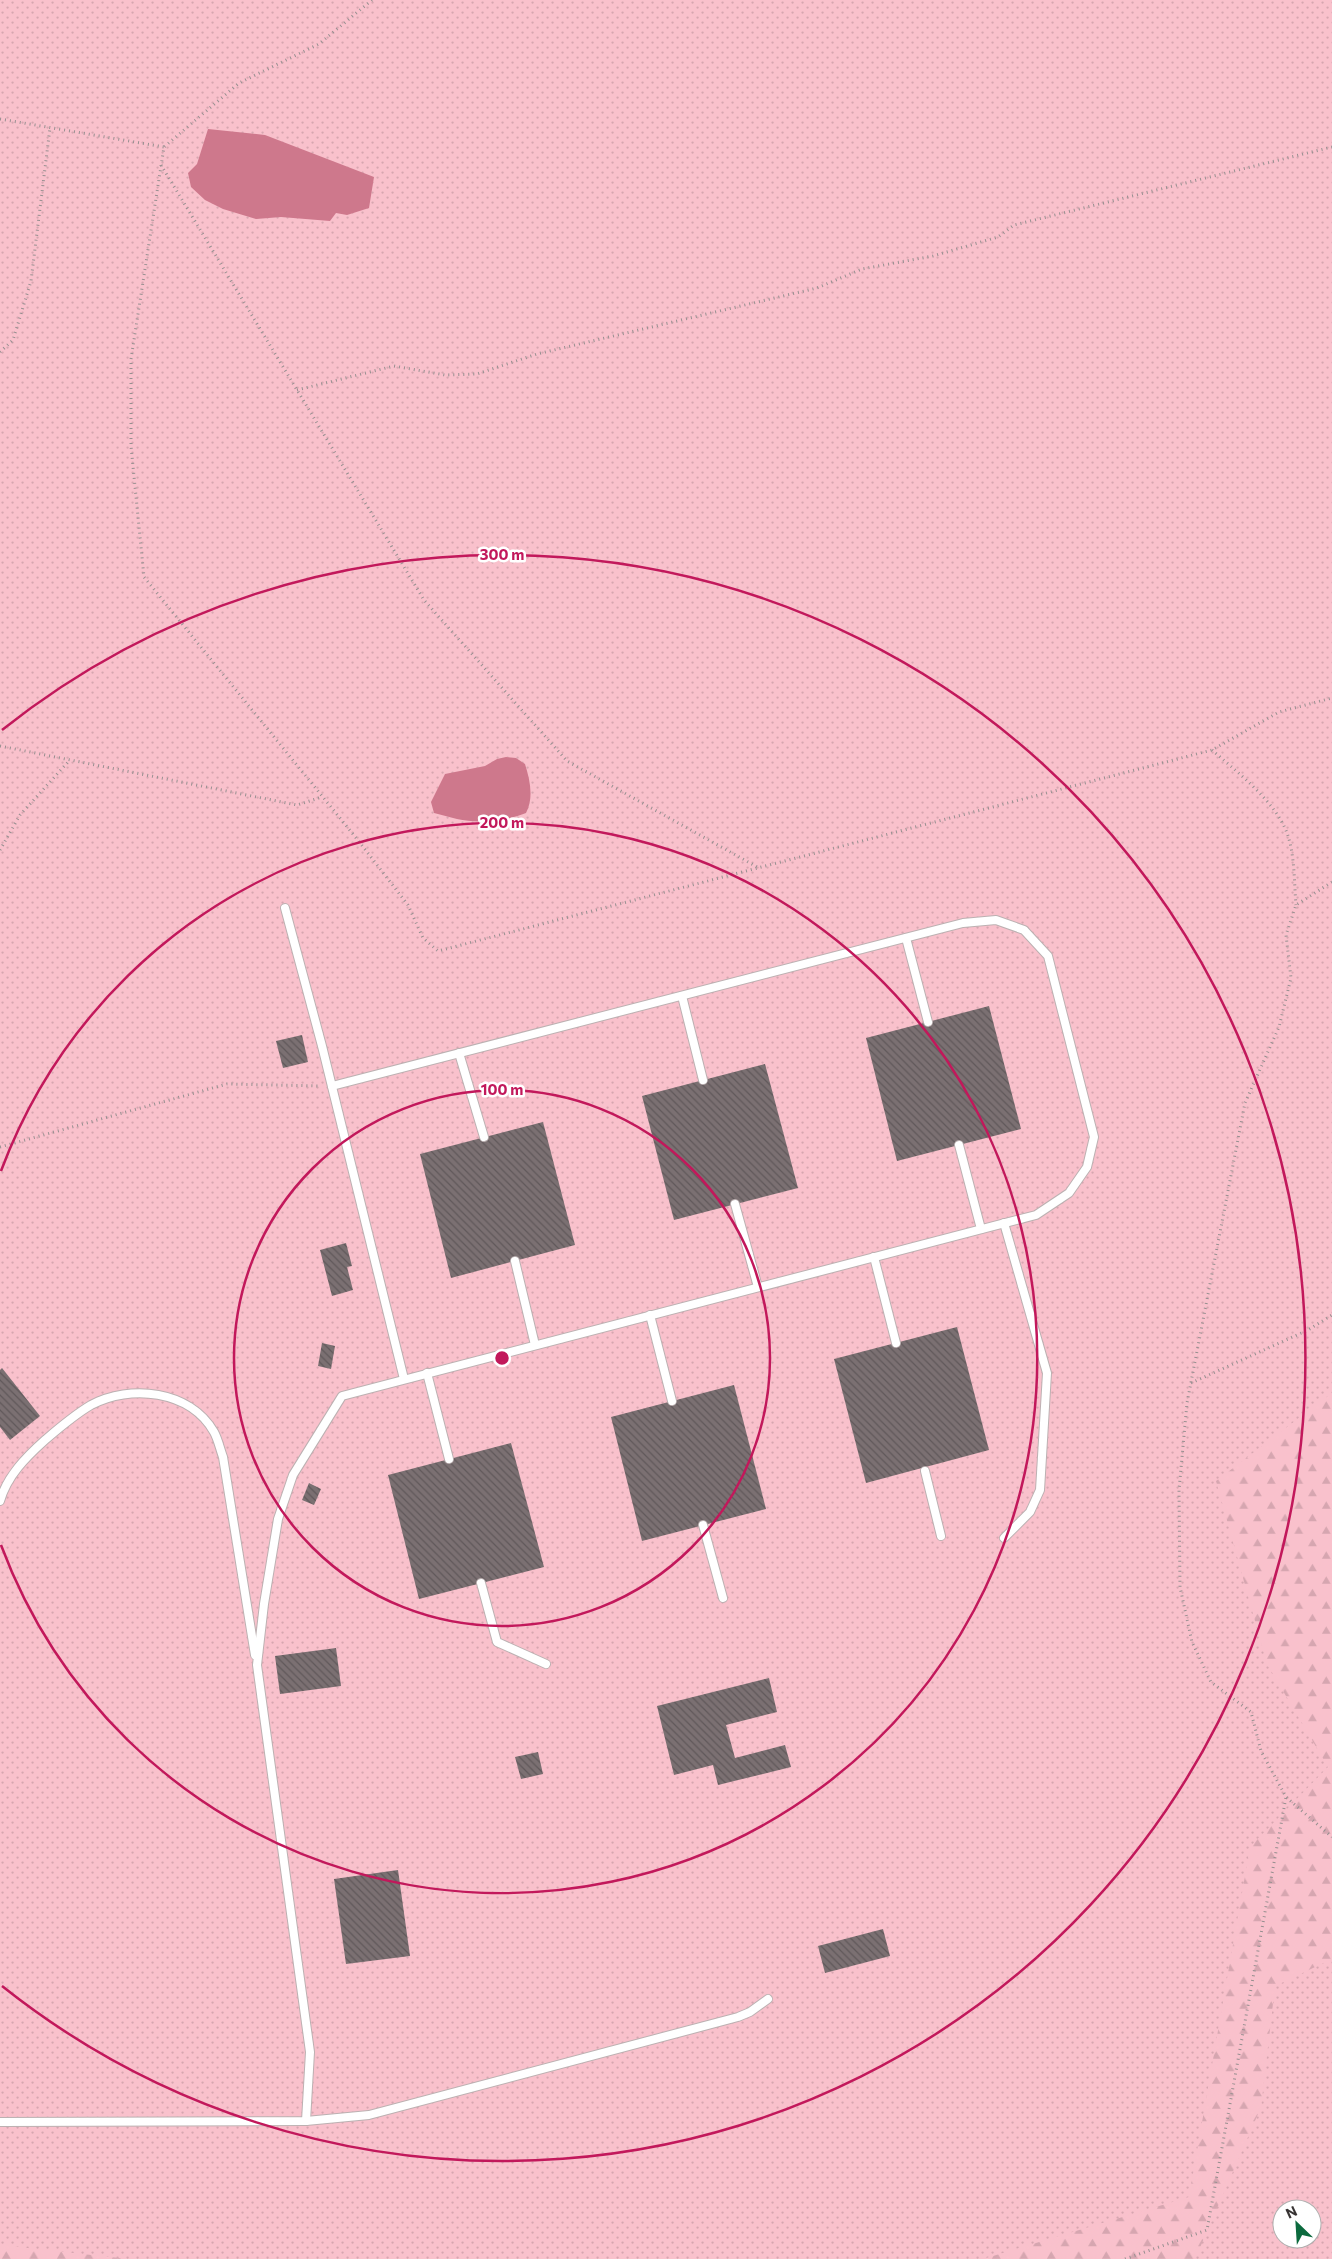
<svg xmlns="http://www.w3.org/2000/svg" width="1332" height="2259" viewBox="0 0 1332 2259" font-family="Commissioner,sans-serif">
<defs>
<pattern id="grass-dots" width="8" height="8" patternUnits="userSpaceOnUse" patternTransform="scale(1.25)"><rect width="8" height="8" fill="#f9c1cc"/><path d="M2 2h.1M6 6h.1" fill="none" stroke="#d6a6b0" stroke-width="1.8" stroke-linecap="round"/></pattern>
<pattern id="forest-firs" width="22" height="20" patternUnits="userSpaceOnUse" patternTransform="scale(1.25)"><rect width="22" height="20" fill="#f9c1cc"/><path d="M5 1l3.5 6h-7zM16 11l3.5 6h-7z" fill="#d6a6b0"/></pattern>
<pattern id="building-back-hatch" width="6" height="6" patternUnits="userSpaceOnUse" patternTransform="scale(1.25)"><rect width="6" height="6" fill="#7b7072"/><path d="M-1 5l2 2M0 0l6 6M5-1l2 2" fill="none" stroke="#60585a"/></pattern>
</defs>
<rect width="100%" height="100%" fill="#faeef0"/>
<path fill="url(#grass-dots)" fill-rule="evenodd" d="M0,0H1332V2259H0ZM1282,2209H1312V2239H1282Z"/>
<g fill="url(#forest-firs)">
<path d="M1332,1393V1959L1275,1986L1261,2107L1195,2259H983L1189,2197L1250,1847L1328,1767L1267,1664L1216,1481Z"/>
<path d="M0,2245L128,2259H0Z"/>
</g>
<g fill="#ce788c">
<path d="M208,129L265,135L374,177L369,208L347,215L336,213L330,221L281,217L256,219L223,209L205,200L191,187L188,173L197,164Z"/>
<path d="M506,757L516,758L525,764C530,780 534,798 526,813C507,821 478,824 457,819C449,817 442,815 434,813L431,802L445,774L485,766L497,759Z"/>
</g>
<g fill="url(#building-back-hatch)">
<path d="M989,1006L1021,1129L897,1161L866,1038Z"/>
<path d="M302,1035L308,1062L283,1068L276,1041Z"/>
<path d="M765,1064L798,1188L674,1220L642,1096Z"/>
<path d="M543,1122L575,1245L451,1278L420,1154Z"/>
<path d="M346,1243L352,1266L347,1267L353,1290L332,1296L320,1250Z"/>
<path d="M957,1327L989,1450L866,1483L834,1359Z"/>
<path d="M322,1343L335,1346L331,1369L318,1366Z"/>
<path d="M2,1368L40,1416L10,1440L0,1427V1370Z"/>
<path d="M734,1385L766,1509L642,1541L611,1417Z"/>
<path d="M511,1443L544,1567L419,1599L388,1475Z"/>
<path d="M309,1483L321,1489L314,1505L302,1500Z"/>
<path d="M336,1648L341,1686L280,1694L275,1656Z"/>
<path d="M769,1678L777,1712L726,1725L735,1758L785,1745L791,1767L718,1785L713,1765L674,1775L657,1706Z"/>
<path d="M538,1752L543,1774L521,1779L515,1757Z"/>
<path d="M398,1870L410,1956L346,1964L334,1879Z"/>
<path d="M883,1929L890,1956L825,1973L818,1946Z"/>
</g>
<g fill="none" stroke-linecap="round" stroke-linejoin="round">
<defs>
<g id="lane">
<path d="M285,908L322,1046L404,1379"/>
<path d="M906,938L928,1022"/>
<path d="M682,996L703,1080"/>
<path d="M459,1053L484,1137"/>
<path d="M959,1145L981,1229"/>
<path d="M735,1204L758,1287"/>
<path d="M874,1257L896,1343"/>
<path d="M515,1261L535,1345"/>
<path d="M650,1315L672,1401"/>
<path d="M427,1373L449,1459"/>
<path d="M925,1471L941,1536"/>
<path d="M0,1501C7,1476 26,1457 45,1440C59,1428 74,1415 91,1405C130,1384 190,1390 214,1432C218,1439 220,1449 223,1457L255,1655"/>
<path d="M703,1525L723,1598"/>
<path d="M1004,1538L1030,1512L1040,1490L1047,1373L1004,1223"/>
<path d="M481,1583L497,1642L546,1664"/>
<path d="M306,2121L310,2052L257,1665L264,1604L278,1519L293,1475L342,1396L1036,1215L1069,1193L1087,1167L1094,1137L1048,956L1024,930L996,920L963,923L332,1086"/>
<path d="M0,2122L306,2121L369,2115L738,2017L750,2012L768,1999"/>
</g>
</defs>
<use href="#lane" stroke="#bcb1b2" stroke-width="10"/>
<g stroke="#978f90" stroke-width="3" stroke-dasharray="1 4" stroke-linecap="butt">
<path d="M372,0L319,44L239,83L164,147L131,359V446L144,577L357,839L408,905L423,938L438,951L1212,750L1279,712L1332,698"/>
<path d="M0,119L164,147"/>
<path d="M161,165L424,600L567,761L759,868"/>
<path d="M0,352L13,340L31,281L50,128"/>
<path d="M297,390L394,366L445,375L477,374L537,354L817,288L862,269L933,256L998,237L1014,225L1332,147"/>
<path d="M0,746L297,805L322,797"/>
<path d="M1212,750C1237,772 1275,801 1287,833C1295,855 1294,882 1296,905"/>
<path d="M0,850L20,815L69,761"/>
<path d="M1332,882L1296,905L1286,935L1291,978L1279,1027L1245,1103L1187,1403L1179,1490L1180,1587L1192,1642L1211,1682L1251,1712L1261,1751L1286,1797L1332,1837"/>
<path d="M0,1147L227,1084L321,1086"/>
<path d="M1191,1383L1308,1330L1332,1315"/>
<path d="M1125,2259L1207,2230L1286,1797"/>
</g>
<use href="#lane" stroke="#fff" stroke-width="8"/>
</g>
<g fill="none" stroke="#c2185b" stroke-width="2.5">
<circle cx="502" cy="1358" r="268"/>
<path d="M1 1171A535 535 0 1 1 1 1545"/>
<path d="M2 730A803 803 0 1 1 2 1986"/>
</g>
<circle cx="502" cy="1358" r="8" fill="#c2185b" stroke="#fff" stroke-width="2.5"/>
<g font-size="15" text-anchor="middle" font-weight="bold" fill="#c2185b" stroke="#fff" stroke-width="5" stroke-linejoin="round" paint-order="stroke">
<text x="502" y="560">300 m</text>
<text x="502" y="828">200 m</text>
<text x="502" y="1095">100 m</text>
</g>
<g transform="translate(1297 2224) rotate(335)"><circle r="24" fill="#ffffff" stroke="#afaeae"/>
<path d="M0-4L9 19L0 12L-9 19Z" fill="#0c6a3e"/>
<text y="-8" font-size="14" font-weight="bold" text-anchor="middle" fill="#383434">N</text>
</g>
</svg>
